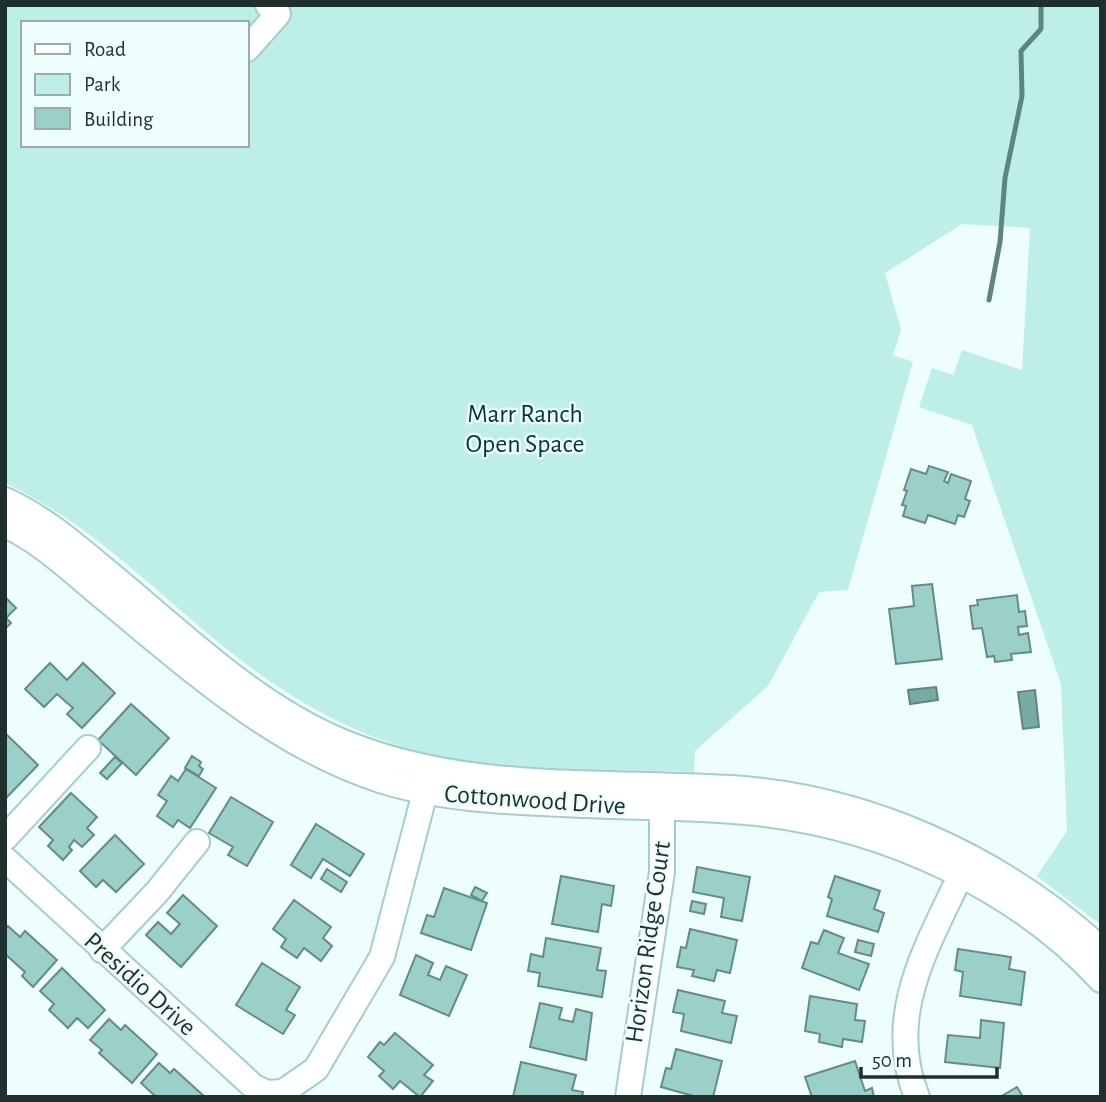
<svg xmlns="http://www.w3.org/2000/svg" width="1106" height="1102" viewBox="0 0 1106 1102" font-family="'Alegreya Sans',sans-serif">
<rect width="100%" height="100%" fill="#edfefc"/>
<path fill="#bdefe8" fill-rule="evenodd" d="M5,5H1101V925L1037,876L1067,831L1061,684L972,425L919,407L932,368L953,375L962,350L1022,370L1030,228L962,224L885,273L901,330L893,355L913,362L848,590L819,592L768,686L695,751L694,772C605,769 512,773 425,753C358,737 296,702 242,661C164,601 95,525 5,483ZM23,23H247V145H23Z"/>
<g fill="#77aba5" stroke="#5d8681" stroke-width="2">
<path d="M936,687L938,700L910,704L908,690Z"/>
<path d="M1035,690L1039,727L1023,729L1018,692Z"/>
</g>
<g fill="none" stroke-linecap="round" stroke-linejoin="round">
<path stroke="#5d8681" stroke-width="5" d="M989,300L1000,242L1005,178L1022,96L1021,51L1041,29V5"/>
</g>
<g fill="#9ad0c9" stroke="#638c88" stroke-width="2">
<path d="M929,466L948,472L944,481L948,483L951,474L971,481L965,499L970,501L964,517L958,515L955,524L928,515L925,523L903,516L906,506L902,505L907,491L904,490L911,469L926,474Z"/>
<path d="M932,584L942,659L896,664L889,609L914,606L912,586Z"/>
<path d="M1017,595L1019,612L1025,611L1027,626L1018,627L1019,635L1028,633L1031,652L1011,654L1012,660L995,662L994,656L987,657L982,628L973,629L970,606L978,605L977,600Z"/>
<path d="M5,597L16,608L6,618L11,623L5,629Z"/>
<path d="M50,663L67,680L83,663L115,693L82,728L67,714L73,708L57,694L44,707L25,689Z"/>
<path d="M131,704L169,738L136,775L98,740Z"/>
<path d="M5,733L38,765L7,797L5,795Z"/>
<path d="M192,756L201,762L199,766L203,769L199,776L185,768Z"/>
<path d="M115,757L122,763L107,779L100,773Z"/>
<path d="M186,769L216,788L190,828L178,820L173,827L157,816L167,801L158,795L171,776L178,781Z"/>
<path d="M71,793L97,817L87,828L94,835L82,847L74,840L69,847L72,850L63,860L48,846L53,840L39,827Z"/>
<path d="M231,797L273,822L247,866L228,855L233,847L209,833Z"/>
<path d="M316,824L364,854L350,876L323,859L311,878L291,865Z"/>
<path d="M115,835L144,864L116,892L103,880L96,887L80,871Z"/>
<path d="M697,867L750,877L742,921L721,917L724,898L693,892Z"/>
<path d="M327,869L347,882L341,892L321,879Z"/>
<path d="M561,876L614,886L611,906L602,904L598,932L552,924Z"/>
<path d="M835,876L880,891L874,909L884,913L878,932L827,916L832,899L828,897Z"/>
<path d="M475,887L487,893L482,901L471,895Z"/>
<path d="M444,888L487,903L471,950L421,933L427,915L434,917Z"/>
<path d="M183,895L217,926L181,967L146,935L158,922L171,934L180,924L167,913Z"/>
<path d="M294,900L331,927L323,938L332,946L321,961L304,948L297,958L281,947L286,939L273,929Z"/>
<path d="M692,901L706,904L704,914L690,911Z"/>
<path d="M8,926L20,937L25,931L57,960L33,987L22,976L25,972L5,954V929Z"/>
<path d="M690,929L737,940L730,973L717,970L714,981L692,976L694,970L677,967L681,947L686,948Z"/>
<path d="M824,930L844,938L838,953L869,964L859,990L802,968L811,942L818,944Z"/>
<path d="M546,938L601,948L597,970L606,971L602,997L538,986L540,973L528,971L531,954L543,957Z"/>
<path d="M858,940L874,944L871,956L855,952Z"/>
<path d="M958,949L1011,957L1009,969L1025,972L1021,1005L960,996L963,972L955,970Z"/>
<path d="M416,955L433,963L428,975L440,980L446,966L467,975L449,1016L400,995Z"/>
<path d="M262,963L300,987L286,1010L295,1015L283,1034L236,1005Z"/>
<path d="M62,968L105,1010L88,1028L77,1018L68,1028L49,1010L54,1004L40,991Z"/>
<path d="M678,990L725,1001L722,1013L737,1016L731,1043L681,1031L684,1014L673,1012Z"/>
<path d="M810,996L857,1004L855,1020L865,1021L862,1042L843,1039L842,1047L819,1042L820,1034L805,1031Z"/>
<path d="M540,1003L562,1008L559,1019L573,1022L576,1009L592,1013L586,1060L530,1047Z"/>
<path d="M109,1019L121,1030L125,1025L157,1054L132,1083L99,1053L102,1050L90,1040Z"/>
<path d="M981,1020L1004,1023L1000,1068L945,1062L948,1035L980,1038Z"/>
<path d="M395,1033L433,1065L424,1075L433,1081L420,1097L400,1081L393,1089L379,1076L384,1071L368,1057L380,1042L384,1045Z"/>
<path d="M676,1049L722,1061L713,1097H697L661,1087L666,1068L671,1069Z"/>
<path d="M855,1061L865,1091L872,1088L874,1097H812L805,1077Z"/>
<path d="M521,1062L576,1075L572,1090L583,1092L582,1097H513Z"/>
<path d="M159,1063L170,1073L174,1069L205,1097H152L154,1095L141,1083Z"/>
<path d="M1017,1087L1023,1097H1000Z"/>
</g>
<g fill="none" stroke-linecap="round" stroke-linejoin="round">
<defs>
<g id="minor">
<path d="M247,49L278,14L268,5"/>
<path d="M5,500C45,518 77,547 110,574C183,634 255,706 343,742C467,793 600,780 731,788C868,797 1000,857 1101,949"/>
<path d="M5,525C43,542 77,576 109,602C193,671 274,745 380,780C446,801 518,802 587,805C646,808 707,807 765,814C887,829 1017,888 1101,980"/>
<path d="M5,838L88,748"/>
<path d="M5,859L254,1087L267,1093L283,1092L316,1069L382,957L429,777"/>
<path d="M102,950L157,892L197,842"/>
<path d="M628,1097L662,872V792"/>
<path d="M917,1097C882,1011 933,938 966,863"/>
</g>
</defs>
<use href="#minor" stroke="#a4cfc9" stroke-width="28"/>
<use href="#minor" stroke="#fff" stroke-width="24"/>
</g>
<g text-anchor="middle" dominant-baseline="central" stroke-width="5" stroke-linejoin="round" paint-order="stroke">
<g font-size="26" fill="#013632" stroke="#edfefc">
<text x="525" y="414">Marr Ranch<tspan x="525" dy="30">Open Space</tspan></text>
</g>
<g font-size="26" fill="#1f302e" stroke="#edfefc">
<text transform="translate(535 800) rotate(4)">Cottonwood Drive</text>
<text transform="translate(648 942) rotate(-82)">Horizon Ridge Court</text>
<text transform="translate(140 984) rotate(42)">Presidio Drive</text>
</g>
</g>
<rect width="1106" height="1102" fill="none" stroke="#1f302e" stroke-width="14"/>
<rect x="21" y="21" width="228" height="126" fill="#edfefc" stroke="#9bacaa" stroke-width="2"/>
<rect x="35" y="44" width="35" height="10" fill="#ffffff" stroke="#9bacaa" stroke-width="2"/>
<text x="84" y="56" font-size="21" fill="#1f302e">Road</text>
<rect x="35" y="74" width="35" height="21" fill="#bdefe8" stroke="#9bacaa" stroke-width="2"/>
<text x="84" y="91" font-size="21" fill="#1f302e">Park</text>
<rect x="35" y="108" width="35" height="21" fill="#9ad0c9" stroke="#9bacaa" stroke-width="2"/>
<text x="84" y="126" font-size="21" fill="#1f302e">Building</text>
<path d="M861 1067v10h136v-10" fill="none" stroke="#1f302e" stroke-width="3.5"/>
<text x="872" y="1067" font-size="21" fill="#1f302e" stroke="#edfefc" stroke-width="5" paint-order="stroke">50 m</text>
</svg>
